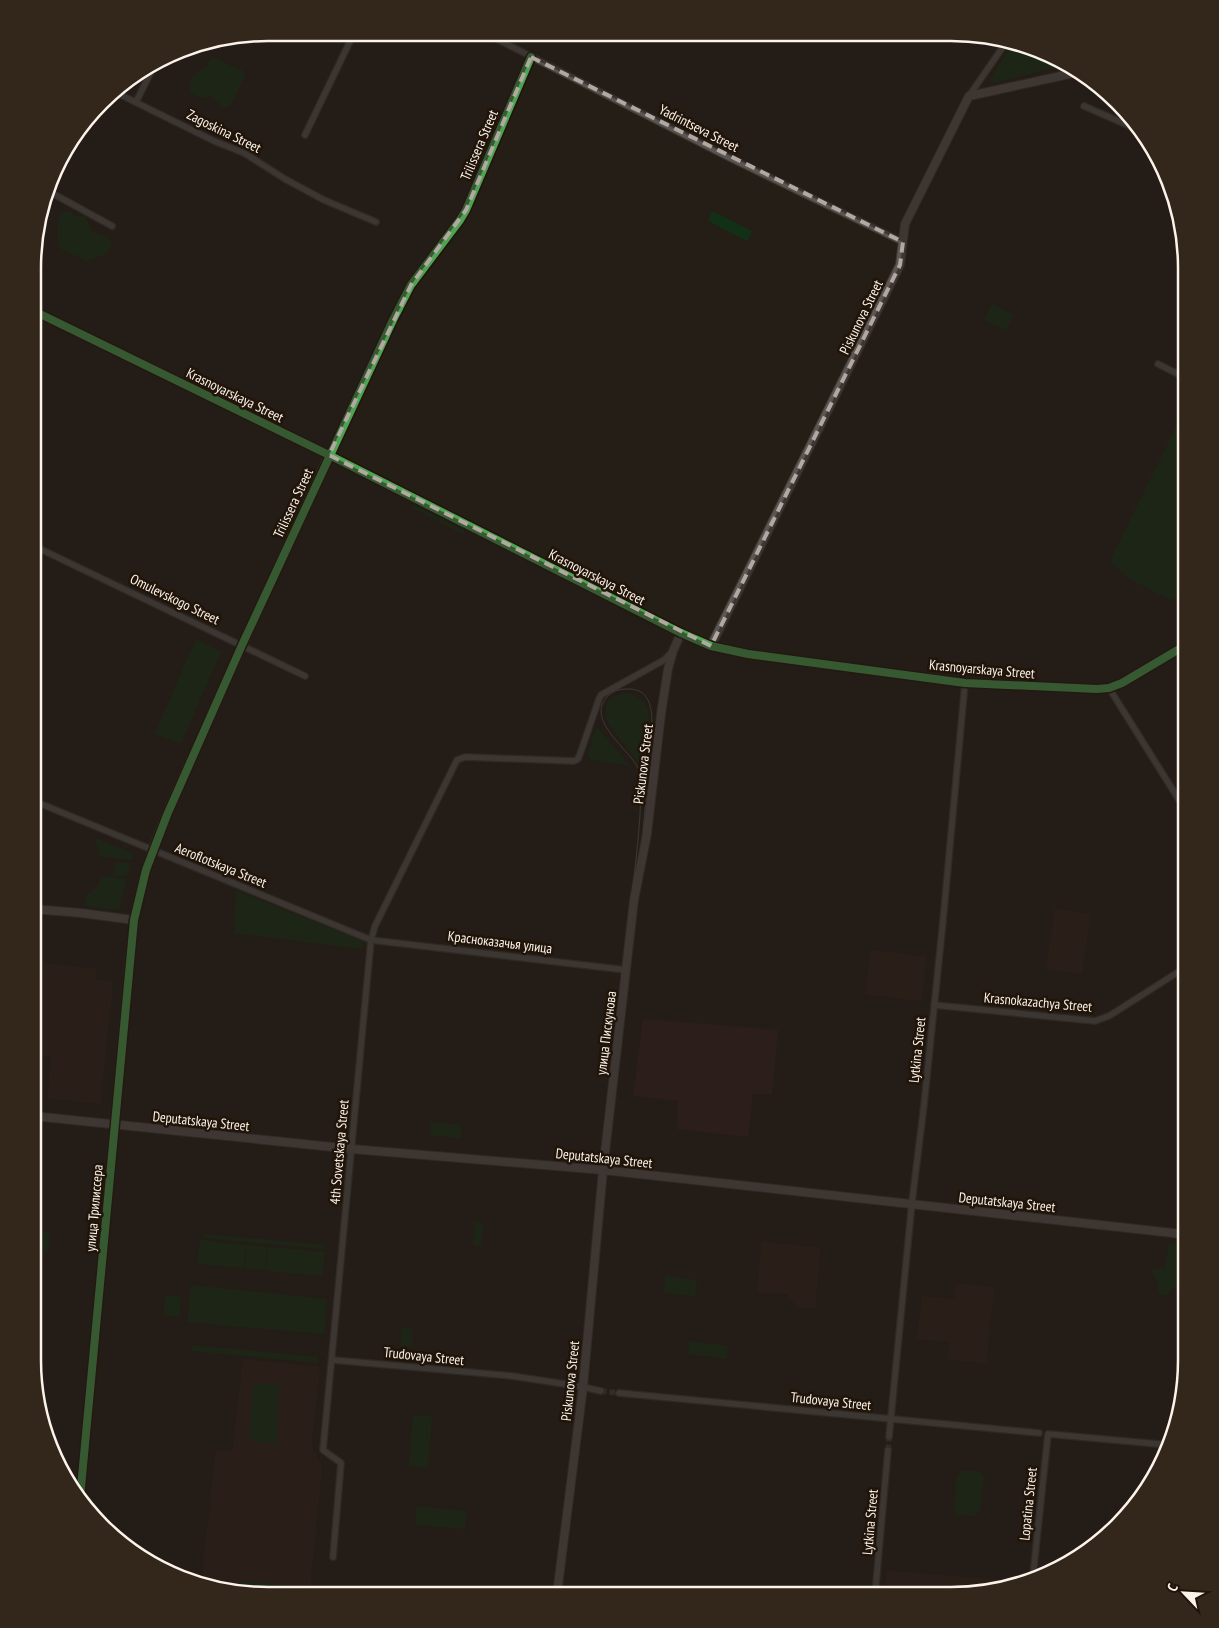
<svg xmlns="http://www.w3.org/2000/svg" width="1219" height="1628" viewBox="0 0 1219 1628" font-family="'PT Sans Narrow',sans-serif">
<rect width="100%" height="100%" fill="#251e17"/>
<path fill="#332120" d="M643,1019L778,1030L772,1094H753L748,1137L677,1129L678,1101L633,1096Z"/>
<g fill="#32231a">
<path d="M1055,909L1090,914L1082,974L1046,969Z"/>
<path d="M871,950L926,957L921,1001L865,994Z"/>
<path d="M33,962L96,969L95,980L113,982L100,1104L47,1098L52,1056L33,1054Z"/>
<path d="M762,1242L820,1248L815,1308L797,1307L787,1294L757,1292Z"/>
<path d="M956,1284L994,1287L986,1363L948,1359L950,1342L917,1339L922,1296L954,1299Z"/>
<path d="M243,1359L320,1367L311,1444L322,1468L309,1594H250L233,1592L202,1580L216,1450L233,1451Z"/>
<path d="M887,1571L1012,1581L951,1595H885Z"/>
</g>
<g fill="#123016">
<path d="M1013,43L1041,50L1066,65L993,83L990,79Z"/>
<path d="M212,57L243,71L245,75L230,107H223L211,96C183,104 185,74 205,68Z"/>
<path d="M71,211L74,217L85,215L92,232L106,237L112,243C110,256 97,256 87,261L59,248C57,234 56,227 61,212Z"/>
<path d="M712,211L752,231L747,241L708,221Z"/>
<path d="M992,304L1014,315L1006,330L984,320Z"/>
<path d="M1186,407V591L1171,600L1130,579L1110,561Z"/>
<path d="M414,505L464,531L463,534L413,508Z"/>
<path d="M196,639L221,652L181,743L155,734Z"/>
<path d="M628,693C641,697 646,702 649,714L644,777L641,766L609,725C600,706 608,695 628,693Z"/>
<path d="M596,726L630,766L592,760L588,756Z"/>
<path d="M95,838L134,854L132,860L100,856Z"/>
<path d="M115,862L131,863L127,876L113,875Z"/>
<path d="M102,876L126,879L119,910L85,906L86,896L98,886Z"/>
<path d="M236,891L363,941L362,949L234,933Z"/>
<path d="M431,1122L462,1125L460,1138L430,1135Z"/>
<path d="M475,1222L483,1223L481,1246L473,1245Z"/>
<path d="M36,1231L50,1233L48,1253L34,1251Z"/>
<path d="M203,1234L325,1245V1249L203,1238Z"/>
<path d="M200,1240L246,1245L244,1268L197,1264Z"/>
<path d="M1169,1243L1186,1246V1290L1171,1288L1168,1295L1158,1294V1282L1151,1270L1165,1268Z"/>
<path d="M247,1245L267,1247L265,1270L245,1269Z"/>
<path d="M268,1247L325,1252L322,1276L266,1271Z"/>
<path d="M665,1276L697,1280L695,1296L664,1293Z"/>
<path d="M191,1285L327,1299L324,1334L187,1322Z"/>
<path d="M165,1295L181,1297L179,1317L163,1315Z"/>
<path d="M402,1328L413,1329L411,1347L400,1346Z"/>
<path d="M689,1341L728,1346L727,1359L688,1354Z"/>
<path d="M192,1345L318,1357V1363L192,1351Z"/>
<path d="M254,1383L280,1385L276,1443L249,1441Z"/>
<path d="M413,1415L432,1416L428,1468L409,1466Z"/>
<path d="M963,1471H979L984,1477L980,1510L975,1516L958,1515L954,1508L957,1476Z"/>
<path d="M416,1506L467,1511L465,1529L415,1525Z"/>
<path d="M240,1581L293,1586L292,1594L239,1589Z"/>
</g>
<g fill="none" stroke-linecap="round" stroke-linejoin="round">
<g stroke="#453e37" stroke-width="5.5" stroke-dasharray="5.5 3" stroke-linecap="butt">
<path d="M601,1391L619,1393"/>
<path d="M888,1450L889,1437"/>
</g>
<defs>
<g id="street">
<path d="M485,33L726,156L903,242"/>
<path d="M113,91L214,141L244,153L285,179L324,200L376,222"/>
<path d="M969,96L1007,41"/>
<path d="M136,102L153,68"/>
<path d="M1084,106L1132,127"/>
<path d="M305,135L354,33"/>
<path d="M50,192L112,226"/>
<path d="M1158,364L1186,378"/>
<path d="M329,455L393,320L411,285L460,220L466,210L531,57"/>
<path d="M34,546L305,676"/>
<path d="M1109,688L1186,811"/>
<path d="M34,801L371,940L626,970"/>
<path d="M934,1005L1095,1021L1109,1016L1186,967"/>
<path d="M333,1360L512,1376L578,1386L601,1391"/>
<path d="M619,1393L1039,1433"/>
<path d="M889,1437L912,1202L924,1105L943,921L965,683"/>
<path d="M333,1557L341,1463L323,1450L371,940L375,926L457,760L465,757L574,761L578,759L580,754L599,699L601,695L664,660L673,651"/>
<path d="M1033,1576L1048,1434L1169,1445"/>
<path d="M875,1595L888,1450"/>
</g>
<g id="secondary">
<path d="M34,311L329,455L681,633L711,646L748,654L965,683L1097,689L1109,688L1122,683L1186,645"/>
<path d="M711,646L900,265L905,224L969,96L1079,72"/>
<path d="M33,909L81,913L134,920"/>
<path d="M33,1116L352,1149L603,1170L1173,1233L1186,1236"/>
<path d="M80,1498L130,956C133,927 137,898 146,870C161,820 186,772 207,724C247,634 288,545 329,455"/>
<path d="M557,1594L583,1387L603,1170L634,900L647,834L661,714L668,669L673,651L681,633"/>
</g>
</defs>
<use href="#street" stroke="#3e3831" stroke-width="8"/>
<use href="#secondary" stroke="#3e3831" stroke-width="10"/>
<use href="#street" stroke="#595552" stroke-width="5.5"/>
<use href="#secondary" stroke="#5b5653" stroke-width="8"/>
<g stroke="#5b5753" stroke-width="1">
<path d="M33,1119L351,1151L592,1172L1172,1236L1186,1239"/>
<path d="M591,1166L597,1163L601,1158C610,1078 620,997 629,917C633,883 638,849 640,815C640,801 644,783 639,770C631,750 585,721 607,697C612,691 619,689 627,689C654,688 652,715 652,734L639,877L607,1159L602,1167L592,1172"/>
<path d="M1173,1230L1186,1229"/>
</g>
<defs>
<g id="cycleway">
<path d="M34,311L329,455L681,633L711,646L748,654L965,683L1097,689L1109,688L1122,683L1186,645"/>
<path d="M80,1498L134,920L146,870L167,815L242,645L393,320L411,285L460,220L466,210L531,57"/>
</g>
</defs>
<use href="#cycleway" stroke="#211408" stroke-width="11"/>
<use href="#cycleway" stroke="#4ca352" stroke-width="8"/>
</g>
<path d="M0 0H1219V1628H0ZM531,57L903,242L900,265L711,646L329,455L411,285L466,210Z" fill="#251e17" fill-opacity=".55" fill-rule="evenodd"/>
<path fill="none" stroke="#b1a8a1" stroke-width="4" stroke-dasharray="10 6" stroke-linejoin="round" d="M531,57L903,242L900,265L711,646L329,455L411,285L466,210Z"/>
<g text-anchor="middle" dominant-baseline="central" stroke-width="5" stroke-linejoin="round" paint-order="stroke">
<g font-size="14" fill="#fcf3eb" stroke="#211408">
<text transform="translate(699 128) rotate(27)">Yadrintseva Street</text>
<text transform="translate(224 131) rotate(26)">Zagoskina Street</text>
<text transform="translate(479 145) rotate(-67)">Trilissera Street</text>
<text transform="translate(861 317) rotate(-64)">Piskunova Street</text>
<text transform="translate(235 395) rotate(26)">Krasnoyarskaya Street</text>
<text transform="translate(293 503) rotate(-65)">Trilissera Street</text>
<text transform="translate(597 577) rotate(27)">Krasnoyarskaya Street</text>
<text transform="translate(175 599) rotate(26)">Omulevskogo Street</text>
<text transform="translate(982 669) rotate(5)">Krasnoyarskaya Street</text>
<text transform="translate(643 764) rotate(-83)">Piskunova Street</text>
<text transform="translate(221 865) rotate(22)">Aeroflotskaya Street</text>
<text transform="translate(500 942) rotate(7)">Красноказачья улица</text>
<text transform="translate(1038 1002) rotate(5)">Krasnokazachya Street</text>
<text transform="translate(606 1033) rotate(-83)">улица Пискунова</text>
<text transform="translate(917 1050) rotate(-84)">Lytkina Street</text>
<text transform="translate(201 1121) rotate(6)">Deputatskaya Street</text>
<text transform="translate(339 1152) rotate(-85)">4th Sovetskaya Street</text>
<text transform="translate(604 1158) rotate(6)">Deputatskaya Street</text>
<text transform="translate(1007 1202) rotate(6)">Deputatskaya Street</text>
<text transform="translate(94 1208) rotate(-85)">улица Трилиссера</text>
<text transform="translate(424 1356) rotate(6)">Trudovaya Street</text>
<text transform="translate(570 1381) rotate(-84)">Piskunova Street</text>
<text transform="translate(831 1401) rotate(6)">Trudovaya Street</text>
<text transform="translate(1028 1504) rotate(-84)">Lopatina Street</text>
<text transform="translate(870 1522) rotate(-85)">Lytkina Street</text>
</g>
</g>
<path d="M0 0H1219V1628H0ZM268 41H951A227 227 0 0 1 1178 268V1360A227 227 0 0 1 951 1587H268A227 227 0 0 1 41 1360V268A227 227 0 0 1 268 41Z" fill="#33261a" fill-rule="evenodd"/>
<path fill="none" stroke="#fcf3eb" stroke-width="2.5" d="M268 41H951A227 227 0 0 1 1178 268V1360A227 227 0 0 1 951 1587H268A227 227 0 0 1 41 1360V268A227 227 0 0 1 268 41Z"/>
<g transform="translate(1184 1593) rotate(295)" stroke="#211408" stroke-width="4" paint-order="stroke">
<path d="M0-4L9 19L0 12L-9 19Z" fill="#fcf3eb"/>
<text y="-8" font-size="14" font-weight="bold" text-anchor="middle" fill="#fcf3eb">С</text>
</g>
</svg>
